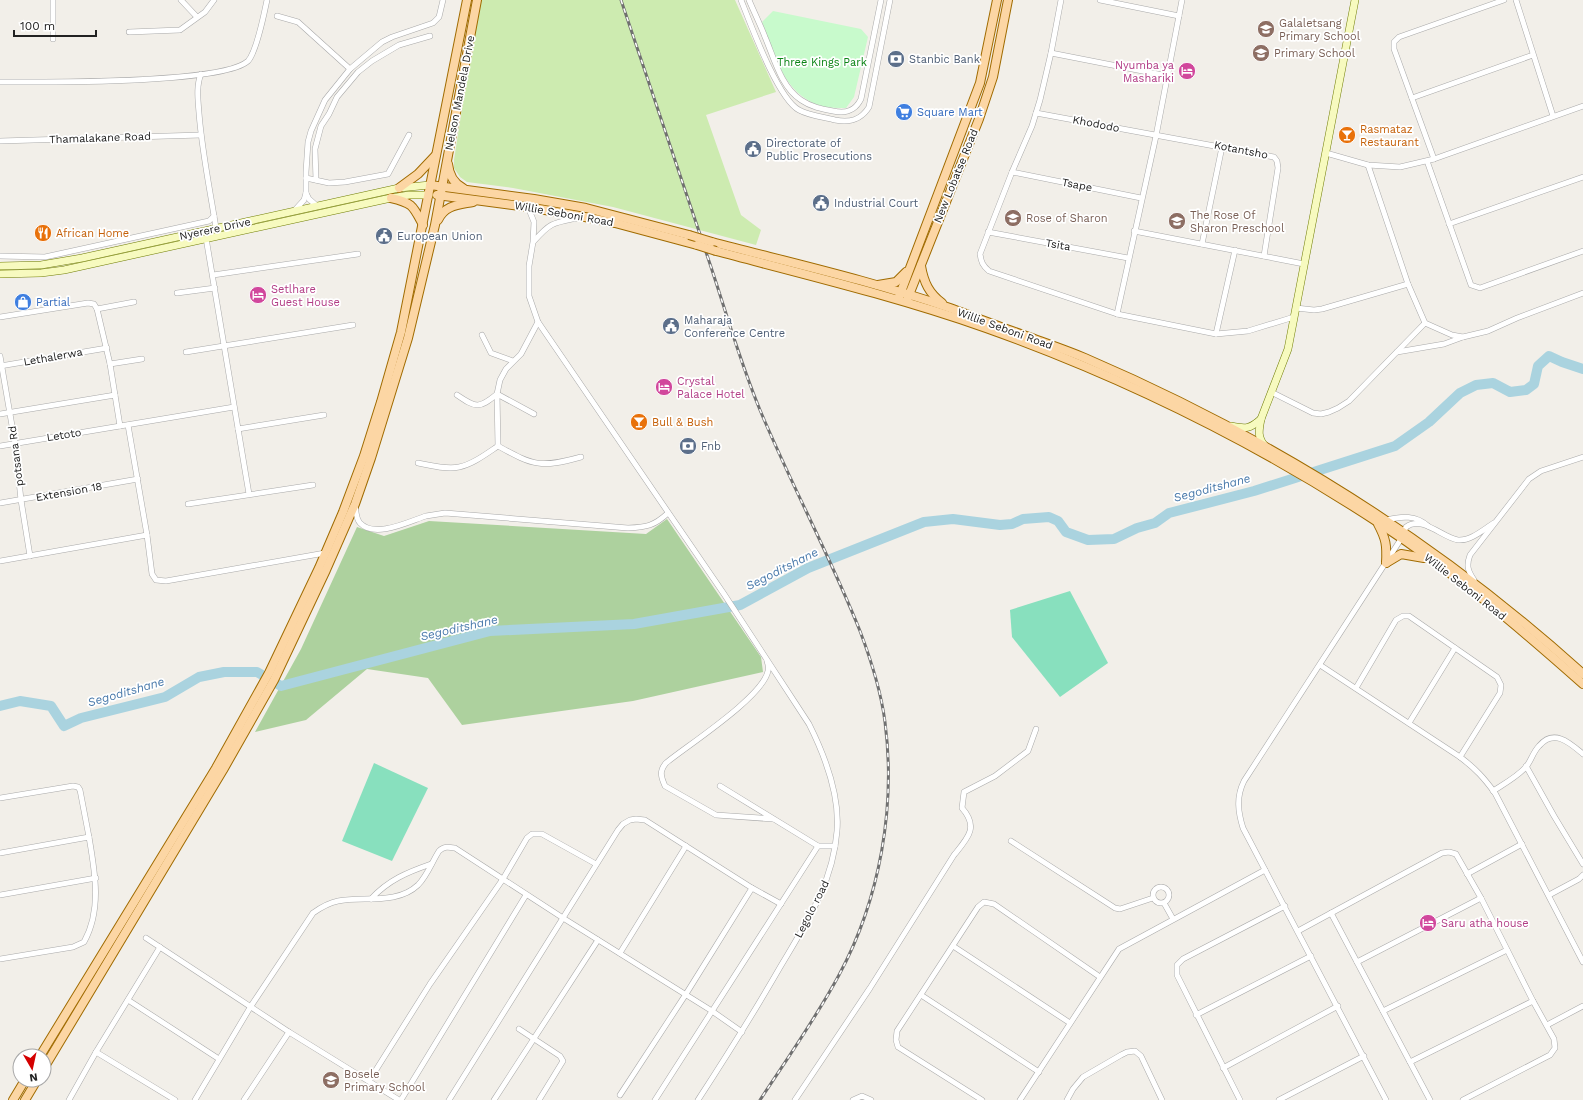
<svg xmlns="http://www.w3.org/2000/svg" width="1583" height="1100" viewBox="0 0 1583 1100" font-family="'Work Sans',sans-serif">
<rect width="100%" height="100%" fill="#f2efe9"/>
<path fill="#cdebb0" d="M481,0H735L776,92L706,115L741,215L761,230L756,245L613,207L513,188L467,182L460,177L454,168V160L469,64Z"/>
<path fill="#add19e" d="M667,519L761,657L763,672L633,701L462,725L428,678L367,669L306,720L255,732L301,649L357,527L384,536L429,521L646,534Z"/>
<path fill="#c8facc" d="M773,11L861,29L868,37L854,97L846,108C838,108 829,108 821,106C783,94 775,55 762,22Z"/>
<g fill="#88e0be">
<path d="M1070,591L1108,663L1060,697L1012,637L1010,610Z"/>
<path d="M374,763L428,788L392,861L342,841Z"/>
</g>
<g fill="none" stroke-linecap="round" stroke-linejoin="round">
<path stroke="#aad3df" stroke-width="10" d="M0,706L20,701L51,706L64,726L81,718L165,697L199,677L224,672H257L281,686L490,631L634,624L740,605L808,568L924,522L953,519L1000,525L1012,524L1023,519L1049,517L1058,521L1066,532L1088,540L1114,539L1137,528L1155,523L1169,513L1254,491L1395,446L1429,422L1460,393L1476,385L1493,383L1510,392L1526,390L1534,384L1538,366L1549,356L1562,362L1583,369"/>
<defs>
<g id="street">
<path d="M53,0V39"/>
<path d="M181,0L197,17"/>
<path d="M741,0C751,25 778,99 799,110C810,116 824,117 835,120C850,123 861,120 869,107L890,0"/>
<path d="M749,0C754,12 760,24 765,37C774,58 781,87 801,100C811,107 822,109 833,111C846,114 855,111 861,99L881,0"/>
<path d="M1061,0L1051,53L1040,100L1032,126L1012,172L980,254C981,262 983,266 989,271L1117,314L1216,334L1248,331L1294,317"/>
<path d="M1100,0L1179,16"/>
<path d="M1516,0L1553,116"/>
<path d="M277,16L298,22L350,69"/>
<path d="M129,32L180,30L205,12L214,0"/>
<path d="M1051,53L1168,76"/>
<path d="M201,74C196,86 198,100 199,113C202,152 210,190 216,228"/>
<path d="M0,82C42,82 223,84 248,61C257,51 264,14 267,0"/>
<path d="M1412,98L1533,55"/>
<path d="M1036,113L1274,157L1277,161L1278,168L1264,256"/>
<path d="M0,141L201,135"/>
<path d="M1326,153L1368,165L1400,167L1434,159L1583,106"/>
<path d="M1434,159L1394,49V42L1399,37L1504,0"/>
<path d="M1427,161L1471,285L1480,288L1583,251"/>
<path d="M1012,172L1141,198"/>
<path d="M306,178L329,183L345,182L388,174L409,135"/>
<path d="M316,180L315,149L321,126L329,114L337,97L358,72L372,61L399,45L430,36"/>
<path d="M306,193L309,199L317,206"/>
<path d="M528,207L534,222L533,242L529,266V296L538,322L724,594L809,724C825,756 840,795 837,831C833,884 805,925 779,969C753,1014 726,1057 698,1100"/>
<path d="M294,211L304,200L306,193V172L308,142L311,131L325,100L350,69L382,42L392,37L433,23L439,17L443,0"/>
<path d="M1449,224L1583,177"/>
<path d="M1134,231L1304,264"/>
<path d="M988,232L1128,258"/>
<path d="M206,238L249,494"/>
<path d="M534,241C551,222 553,223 578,218"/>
<path d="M1202,244L1222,147"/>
<path d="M0,256L45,257L209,221L214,216"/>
<path d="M213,275L358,254"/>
<path d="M1408,284L1425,323L1452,335L1463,337L1488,331L1517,318L1583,293"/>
<path d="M177,293L215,288"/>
<path d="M1296,308L1314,310L1322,309L1408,284L1368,165"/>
<path d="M97,309L134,302"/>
<path d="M1117,314L1156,136L1182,0"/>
<path d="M0,317L88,303L94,304L97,309L110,364L120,426"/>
<path d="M1216,334L1235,250"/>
<path d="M482,335L491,353L513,361"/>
<path d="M186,352L353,325"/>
<path d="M1397,352L1444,344L1463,337"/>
<path d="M0,356L15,443L21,500L30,556"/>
<path d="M110,364L142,359"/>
<path d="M0,366L107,348"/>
<path d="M1271,392L1313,413L1321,414L1329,412L1338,408L1349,401L1425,323"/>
<path d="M457,395C476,408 479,409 497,394L534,414"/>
<path d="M0,414L115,395"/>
<path d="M128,425L147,535L152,574L156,580L166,581L325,553"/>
<path d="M238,429L324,415"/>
<path d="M0,446L234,407"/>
<path d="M498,446L497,394L500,380L506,369L521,354L538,322"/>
<path d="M498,446C534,466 541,468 581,457"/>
<path d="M418,463C430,465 446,470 459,467C473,464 486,454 498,446"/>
<path d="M0,503L138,479"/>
<path d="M188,504L313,485"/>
<path d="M355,505C356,511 356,519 360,523C375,539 410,521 426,516C432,515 439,514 445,513L628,528C647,527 654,526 668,513"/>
<path d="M1387,520C1402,516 1416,515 1428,526"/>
<path d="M0,561L147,535"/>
<path d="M1474,580C1468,571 1466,566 1470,555L1529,479L1541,471L1583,457"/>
<path d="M767,661C768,664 769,668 768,671C763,697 688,745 666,763C659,771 661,777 665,786L716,815L773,819"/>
<path d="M1320,665L1460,757C1476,769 1484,778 1495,793L1583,962"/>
<path d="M1356,688L1396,620L1403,616H1409L1497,677L1501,685L1500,693L1460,757"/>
<path d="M1409,723L1455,648"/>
<path d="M1526,766L1554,816L1583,864"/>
<path d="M720,786L818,846H835"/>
<path d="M1493,791C1504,784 1517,777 1526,767C1531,761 1533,752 1539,746C1554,728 1570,743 1583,754"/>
<path d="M0,798L73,786L78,787L80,790L89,837L0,853"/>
<path d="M1011,841L1115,908L1120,909L1153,898"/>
<path d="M1467,874L1522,844"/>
<circle cx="1161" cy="895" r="8"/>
<path d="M0,895L96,878"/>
<path d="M1549,895L1579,879L1583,875"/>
<path d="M371,899C388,880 408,872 431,864"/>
<path d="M1164,903L1173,919"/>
<path d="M1331,913L1430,1100"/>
<path d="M1298,931L1442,853L1449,852L1456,854L1481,898L1533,1001L1554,1039L1555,1048L1550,1055L1463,1100"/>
<path d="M146,938L289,1032L399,1100"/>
<path d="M953,946L1070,1023"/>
<path d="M620,953L686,846"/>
<path d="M0,959L73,947L84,942C102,910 95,872 89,837"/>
<path d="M1357,962L1481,898"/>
<path d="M921,995L1039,1072"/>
<path d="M128,1000L219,1059"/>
<path d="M1383,1011L1507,950"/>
<path d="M1196,1015L1311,956"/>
<path d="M1547,1025L1583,1006"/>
<path d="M519,1029L560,1056L563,1061L539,1100"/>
<path d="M96,1052L175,1100"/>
<path d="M1410,1062L1533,1001"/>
<path d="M1223,1068L1338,1006"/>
<path d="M369,1081L430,984L503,879L527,838L532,834H542L596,864"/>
<path d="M620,1095L686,994L752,888"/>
<path d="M69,1100L96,1052L160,947"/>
<path d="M195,1100L251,1006L313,913C320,908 328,903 338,901C363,896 397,905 418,885C427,876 432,862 439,851C444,846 449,847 455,848L563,918L712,1011L742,1032"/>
<path d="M244,1100L289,1032"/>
<path d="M401,1100L526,895"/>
<path d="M449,1100L618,830L623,824L630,820L636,819L645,820L752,888L781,904"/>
<path d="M494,1100L598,940"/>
<path d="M655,1100L818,846"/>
<path d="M795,1100L870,988L954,855C968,838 979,827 962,808L964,792L995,776L1028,751L1036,729"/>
<path d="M853,1100L862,1096L871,1100"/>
<path d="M982,1100L898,1047L896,1040L897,1031L978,907L984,902L994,904L1100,977"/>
<path d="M1020,1100L1119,949L1265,870"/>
<path d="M1067,1100L1073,1089L1083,1077L1121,1055L1127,1052L1135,1051L1141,1056L1162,1100"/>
<path d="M1240,1100L1177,975V965L1183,959L1285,906"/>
<path d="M1279,1100L1364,1056"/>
<path d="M1386,1100L1243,828C1238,812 1236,797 1244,781L1401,539L1406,527C1422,515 1443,538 1458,540C1471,541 1484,529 1494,523"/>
</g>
<g id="secondary">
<path d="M0,266L41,265L82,258L399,188L430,185"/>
<path d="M0,274L41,273L64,270L391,198L409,195H429"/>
<path d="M1231,426C1246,429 1250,429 1261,419"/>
<path d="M1265,446C1257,437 1259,430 1261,419L1288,349L1355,0"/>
</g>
<g id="primary">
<path d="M448,164C449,174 453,183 463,188"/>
<path d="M430,185L534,199L586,208L689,235"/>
<path d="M399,188L418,174L435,156"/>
<path d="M437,195L528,207L585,217L615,223L697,245"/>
<path d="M391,198C413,203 413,206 423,225"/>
<path d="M438,220C445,205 458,205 473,202"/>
<path d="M712,242C792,263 872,281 950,308C977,318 1003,328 1029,337C1048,344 1066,350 1085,358C1269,437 1434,539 1583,674"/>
<path d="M716,251C807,275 898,297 986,328C1126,378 1259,444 1382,525C1454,572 1520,628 1583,684"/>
<path d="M921,266C924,283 929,293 942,303"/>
<path d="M878,285L896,282L906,272"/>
<path d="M899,297L980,83L997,0"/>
<path d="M907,300L979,119L993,77L1008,0"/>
<path d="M1378,524C1386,539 1387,545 1386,563"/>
<path d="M1386,563L1401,554L1424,558"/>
<path d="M40,1056L216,768L269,673L319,568L343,512L364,456L381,402L401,332L467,0"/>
<path d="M44,1068L223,770L274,680L326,570L355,504L371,458L408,338L435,225L477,0"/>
<path d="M13,1100L25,1080"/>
<path d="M25,1100L37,1080"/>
</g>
</defs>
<use href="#street" stroke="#a9a9a9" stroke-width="6"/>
<use href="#secondary" stroke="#707d05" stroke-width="8"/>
<use href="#primary" stroke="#a06b00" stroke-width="10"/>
<use href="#street" stroke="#fff" stroke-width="5"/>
<use href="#secondary" stroke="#f7fabf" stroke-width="7"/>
<use href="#primary" stroke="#fcd6a4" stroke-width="8"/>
<defs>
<path id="rail" d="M621,0C651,88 680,176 710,264C726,312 740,362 760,410C791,484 830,556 860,631C871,660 881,691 885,722C896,807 880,899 839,975C816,1018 787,1059 760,1100"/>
</defs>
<use href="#rail" stroke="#707070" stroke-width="3"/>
<use href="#rail" stroke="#fff" stroke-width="1.5" stroke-dasharray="4.5" stroke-linecap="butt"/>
<defs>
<g id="primary-bridge">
<path d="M689,235L712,242"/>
<path d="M697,245L716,251"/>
</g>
</defs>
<use href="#primary-bridge" stroke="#a06b00" stroke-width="10" stroke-linecap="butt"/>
<use href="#primary-bridge" stroke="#fcd6a4" stroke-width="8"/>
</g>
<defs>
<symbol id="school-disc" viewBox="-11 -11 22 22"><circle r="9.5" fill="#8d6e63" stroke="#fff"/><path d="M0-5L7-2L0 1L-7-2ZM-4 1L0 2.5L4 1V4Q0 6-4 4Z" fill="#fff"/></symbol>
<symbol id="bank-disc" viewBox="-11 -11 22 22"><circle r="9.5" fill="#5c6f8a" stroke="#fff"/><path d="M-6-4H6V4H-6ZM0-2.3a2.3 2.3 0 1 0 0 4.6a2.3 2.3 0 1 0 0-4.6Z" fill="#fff"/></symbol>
<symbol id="hotel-disc" viewBox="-11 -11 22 22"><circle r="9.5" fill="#d1479c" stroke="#fff"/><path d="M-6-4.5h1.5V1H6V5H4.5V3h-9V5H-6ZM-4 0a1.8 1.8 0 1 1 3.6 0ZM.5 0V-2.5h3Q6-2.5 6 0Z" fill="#fff"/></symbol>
<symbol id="supermarket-disc" viewBox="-11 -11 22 22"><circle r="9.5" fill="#3f7fe0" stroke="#fff"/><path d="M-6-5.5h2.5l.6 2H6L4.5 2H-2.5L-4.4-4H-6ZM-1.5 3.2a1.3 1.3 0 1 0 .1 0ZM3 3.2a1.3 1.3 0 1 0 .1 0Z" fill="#fff"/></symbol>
<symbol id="bar-disc" viewBox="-11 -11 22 22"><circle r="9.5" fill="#e8710a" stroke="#fff"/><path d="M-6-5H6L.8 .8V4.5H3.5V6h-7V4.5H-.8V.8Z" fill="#fff"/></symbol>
<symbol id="civic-disc" viewBox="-11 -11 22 22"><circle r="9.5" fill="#5c6f8a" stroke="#fff"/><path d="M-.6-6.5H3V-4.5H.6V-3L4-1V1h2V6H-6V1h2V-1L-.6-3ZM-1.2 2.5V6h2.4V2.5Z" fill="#fff"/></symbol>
<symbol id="restaurant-disc" viewBox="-11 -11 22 22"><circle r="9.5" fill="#e8710a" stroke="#fff"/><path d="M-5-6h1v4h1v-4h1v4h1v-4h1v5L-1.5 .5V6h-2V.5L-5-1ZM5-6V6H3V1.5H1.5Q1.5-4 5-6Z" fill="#fff"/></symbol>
<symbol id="shop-disc" viewBox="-11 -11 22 22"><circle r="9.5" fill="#3f7fe0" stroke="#fff"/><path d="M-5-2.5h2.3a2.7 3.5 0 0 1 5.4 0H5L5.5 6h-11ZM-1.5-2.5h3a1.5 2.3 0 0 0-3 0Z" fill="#fff"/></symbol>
</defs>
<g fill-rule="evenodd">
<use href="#school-disc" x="1256" y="19" width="20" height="20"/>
<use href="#school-disc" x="1251" y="43" width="20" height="20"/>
<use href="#bank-disc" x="886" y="49" width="20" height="20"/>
<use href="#hotel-disc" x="1177" y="61" width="20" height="20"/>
<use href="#supermarket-disc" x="894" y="102" width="20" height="20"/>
<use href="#bar-disc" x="1337" y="125" width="20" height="20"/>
<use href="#civic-disc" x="743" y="139" width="20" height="20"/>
<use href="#civic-disc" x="811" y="193" width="20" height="20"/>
<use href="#school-disc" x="1003" y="208" width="20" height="20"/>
<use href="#school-disc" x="1167" y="211" width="20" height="20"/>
<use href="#restaurant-disc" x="33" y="223" width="20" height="20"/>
<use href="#civic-disc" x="374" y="226" width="20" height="20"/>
<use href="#hotel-disc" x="248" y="285" width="20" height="20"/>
<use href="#shop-disc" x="13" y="292" width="20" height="20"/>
<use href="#civic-disc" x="661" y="316" width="20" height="20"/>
<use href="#hotel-disc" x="654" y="377" width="20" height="20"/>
<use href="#bar-disc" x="629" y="412" width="20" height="20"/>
<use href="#bank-disc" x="678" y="436" width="20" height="20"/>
<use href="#hotel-disc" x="1418" y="913" width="20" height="20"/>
<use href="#school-disc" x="321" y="1070" width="20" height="20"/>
</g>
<g text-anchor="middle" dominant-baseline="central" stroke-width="3.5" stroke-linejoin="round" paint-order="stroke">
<g font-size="11" fill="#785e54" stroke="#fff" text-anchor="start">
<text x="1279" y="23">Galaletsang<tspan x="1279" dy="13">Primary School</tspan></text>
<text x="1274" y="53">Primary School</text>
<text x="1190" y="215">The Rose Of<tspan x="1190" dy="13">Sharon Preschool</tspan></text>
<text x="1026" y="218">Rose of Sharon</text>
<text x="344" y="1074">Bosele<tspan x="344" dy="13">Primary School</tspan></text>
</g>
<g font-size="11" fill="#4e5e75" stroke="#fff" text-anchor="start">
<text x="909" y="59">Stanbic Bank</text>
<text x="766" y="143">Directorate of<tspan x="766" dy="13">Public Prosecutions</tspan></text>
<text x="834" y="203">Industrial Court</text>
<text x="397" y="236">European Union</text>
<text x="684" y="320">Maharaja<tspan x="684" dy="13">Conference Centre</tspan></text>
<text x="701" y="446">Fnb</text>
</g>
<g font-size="11" fill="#0c8416" stroke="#fff">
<text x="822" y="62">Three Kings Park</text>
</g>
<g font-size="11" fill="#b23c85" stroke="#fff" text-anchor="start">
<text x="1174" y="65" text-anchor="end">Nyumba ya<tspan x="1174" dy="13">Mashariki</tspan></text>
<text x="271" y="289">Setlhare<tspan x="271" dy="13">Guest House</tspan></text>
<text x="677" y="381">Crystal<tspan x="677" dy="13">Palace Hotel</tspan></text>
<text x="1441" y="923">Saru atha house</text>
</g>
<g font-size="11" fill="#222" stroke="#fff">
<text transform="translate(460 93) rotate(-79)">Nelson Mandela Drive</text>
<text transform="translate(1096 124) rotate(11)">Khododo</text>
<text transform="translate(100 138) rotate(-2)">Thamalakane Road</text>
<text transform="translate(1241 150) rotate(11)">Kotantsho</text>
<text transform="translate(956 176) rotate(-68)">New Lobatse Road</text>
<text transform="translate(1077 185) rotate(11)">Tsape</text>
<text transform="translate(564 214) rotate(10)">Willie Seboni Road</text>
<text transform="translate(215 229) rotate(-12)">Nyerere Drive</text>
<text transform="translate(1058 245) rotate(10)">Tsita</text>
<text transform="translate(1005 329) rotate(20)">Willie Seboni Road</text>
<text transform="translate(53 357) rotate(-10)">Lethalerwa</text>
<text transform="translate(64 435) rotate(-9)">Letoto</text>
<text transform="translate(16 456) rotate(-97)">potsana Rd</text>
<text transform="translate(69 492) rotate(-10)">Extension 18</text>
<text transform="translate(1465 587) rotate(38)">Willie Seboni Road</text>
<text transform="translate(812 909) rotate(-63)">Legolo road</text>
</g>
<g font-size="11" fill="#366cbe" stroke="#fff" text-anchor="start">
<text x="917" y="112">Square Mart</text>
<text x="36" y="302">Partial</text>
</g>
<g font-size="11" fill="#c56008" stroke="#fff" text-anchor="start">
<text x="1360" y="129">Rasmataz<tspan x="1360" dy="13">Restaurant</tspan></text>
<text x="56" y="233">African Home</text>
<text x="652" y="422">Bull &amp; Bush</text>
</g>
<g font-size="12" font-style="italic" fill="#4a7aab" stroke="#fff">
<text transform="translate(1212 488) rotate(-15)">Segoditshane</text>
<text transform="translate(782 569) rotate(-27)">Segoditshane</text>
<text transform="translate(459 628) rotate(-13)">Segoditshane</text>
<text transform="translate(126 692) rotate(-16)">Segoditshane</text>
</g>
</g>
<g transform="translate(32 1068) rotate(171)"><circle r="19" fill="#ffffff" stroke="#a7a7a7"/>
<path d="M0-3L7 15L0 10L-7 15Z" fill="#d40000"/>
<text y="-6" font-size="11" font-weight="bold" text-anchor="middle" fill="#222222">N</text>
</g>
<path d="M14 30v6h82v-6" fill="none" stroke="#222222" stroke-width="2"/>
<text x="20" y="30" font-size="12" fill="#222222" stroke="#ffffff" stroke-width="3" paint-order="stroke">100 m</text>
</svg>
